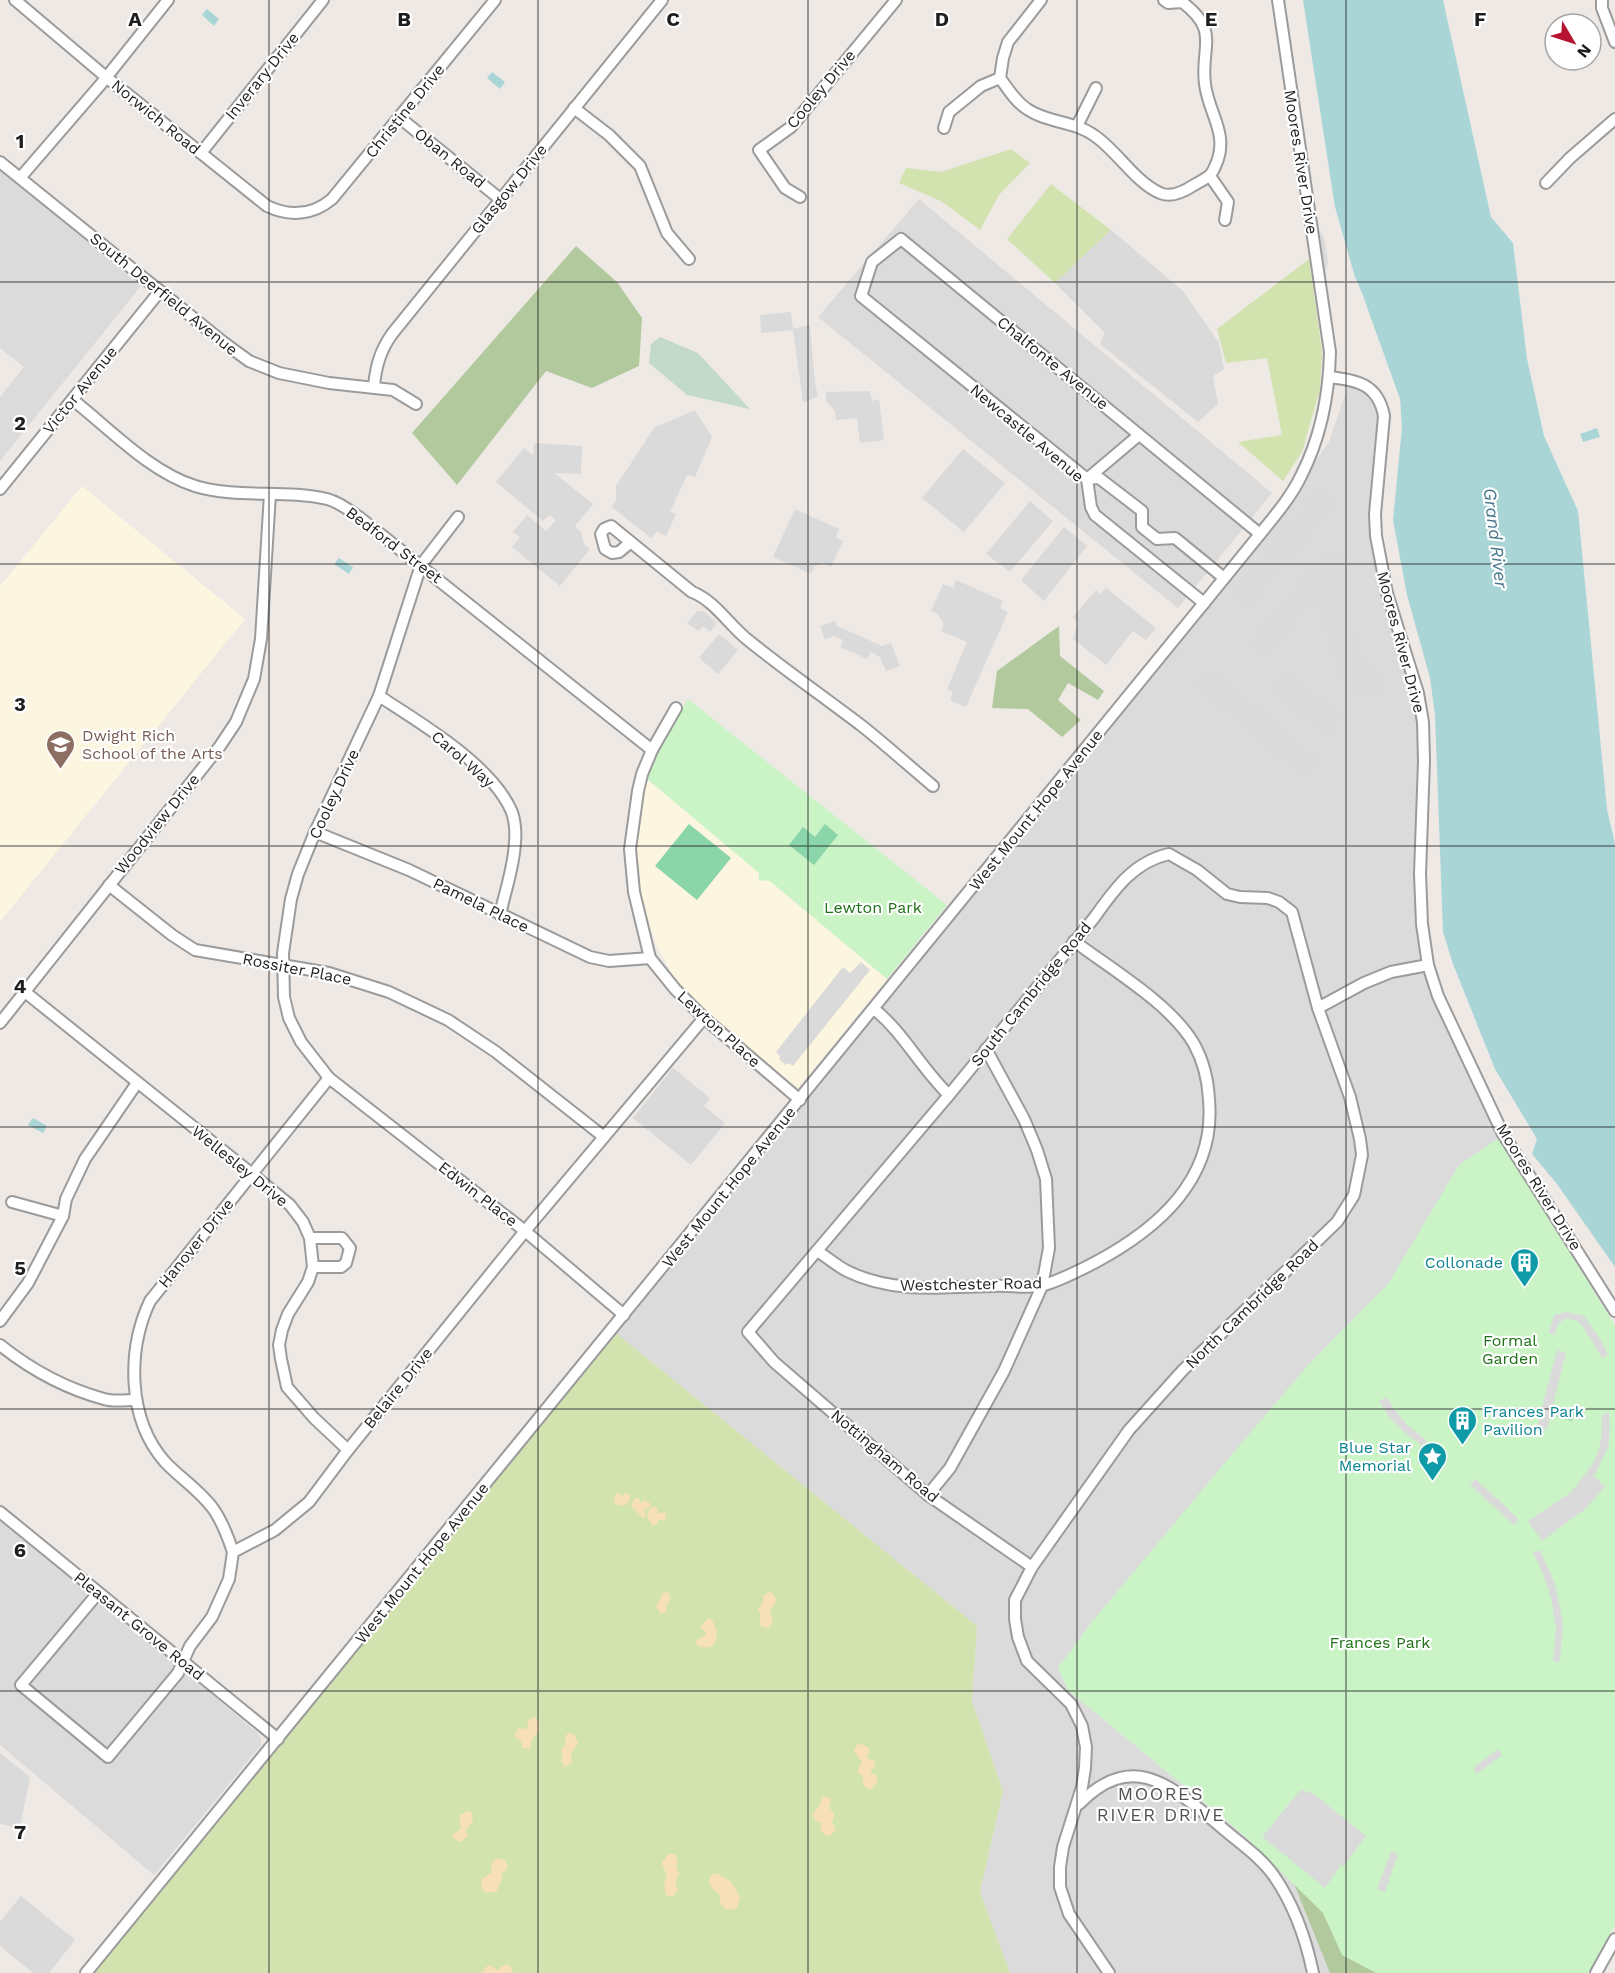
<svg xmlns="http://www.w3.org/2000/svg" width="1615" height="1973" viewBox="0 0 1615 1973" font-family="'Work Sans',sans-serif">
<rect width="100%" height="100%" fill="#eee9e5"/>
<g fill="#dcdbdb">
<path d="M0,170L141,286L0,461V397L24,367L0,348Z"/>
<path d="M919,199L1272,493L1178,608L818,317Z"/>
<path d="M1350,380L1379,400L1376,536L1418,693L1420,874L1428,965L1520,1173L1068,1690L1246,1837L1390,1973H1010L980,1892L1003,1791L972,1701L977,1626L612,1330L1291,495L1329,442Z"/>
<path d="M0,1517L257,1732L261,1739V1745L154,1875L0,1745Z"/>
</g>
<g fill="#fcf6e0">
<path d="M82,486L245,619L0,922V586Z"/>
<path d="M646,778L887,979L798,1088L708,1013L674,978L656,944L638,889L635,839Z"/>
</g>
<g fill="#d2e3af">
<path d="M1011,149L1030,163L999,195L980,230L941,201L899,183L906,168L941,172Z"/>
<path d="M1051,184L1111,230L1055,283L1007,239Z"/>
<path d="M1309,259L1322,351L1320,389L1302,452L1283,481L1238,442L1282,435L1267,358L1226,363L1217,329Z"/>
<path d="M612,1330L977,1626L972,1701L1003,1791L980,1892L1010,1973H87Z"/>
</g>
<g fill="#b2c99d">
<path d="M576,246L617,282L642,318L639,366L592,388L546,371L457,485L412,433Z"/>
<path d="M1059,626L1060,656L1104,691L1098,700L1068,683L1058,700L1081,720L1062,737L1028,709L992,708L997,671Z"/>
<path d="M1295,1886L1349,1899L1403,1973H1330Z"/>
</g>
<path fill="#c3dacb" d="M660,337L698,353L750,409L687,395L649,363L651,344Z"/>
<g fill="#f7dfb9">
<path d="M618,1492L622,1496L626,1493L630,1495V1499L625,1505L620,1506L615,1503L614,1498Z"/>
<path d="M635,1498H639L640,1503L645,1500L651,1504L650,1507L644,1510L646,1516L643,1518L631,1506Z"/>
<path d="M653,1506L657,1509L658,1513H665L666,1516L665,1520H659L656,1525L653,1526L647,1518L648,1511Z"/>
<path d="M668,1592L671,1599L666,1606L667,1611L661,1614L656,1606L663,1593Z"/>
<path d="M768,1592L773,1594L777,1601L770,1610L773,1622L770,1627L765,1628L760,1625V1617L761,1615L758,1609L763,1602V1596Z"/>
<path d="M707,1619H711C722,1633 717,1655 697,1645L696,1641L705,1635L706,1632L700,1627Z"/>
<path d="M534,1716L539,1721L540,1730L532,1739L530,1749L522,1748L521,1741L516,1737L515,1734L519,1728L527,1729L528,1721Z"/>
<path d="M569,1733L575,1735L578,1744L571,1753L572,1762L565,1767L561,1760L563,1755L561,1750L566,1744L565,1736Z"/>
<path d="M861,1743L870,1749L867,1758L875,1761V1765L870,1772L875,1774L878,1782L871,1789H867L863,1785V1777L857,1771L862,1762L854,1752L856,1746Z"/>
<path d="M825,1796L831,1799L829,1807L835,1815L832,1821L836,1830L830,1836C825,1836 823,1833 820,1829L821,1823L814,1819L812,1815L820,1805L821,1798Z"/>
<path d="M467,1811L472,1813C475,1823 469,1824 465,1831L468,1836L460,1842L455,1840L452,1835L461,1829L459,1816Z"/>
<path d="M668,1854H674L678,1860L676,1867L679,1873L675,1883L678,1890L675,1894L670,1897L666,1895L664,1883L667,1876L662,1863Z"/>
<path d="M497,1858L505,1860L508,1865L507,1870L501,1873L503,1877L496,1892H484L481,1884L482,1879L491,1873L492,1863Z"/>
<path d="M717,1873L731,1882L740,1897L737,1907L733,1910L726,1909L721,1905L719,1894C712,1887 706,1886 711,1875Z"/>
<path d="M506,1964L511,1966L513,1973H482L486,1967L490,1965L497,1970Z"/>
</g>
<g fill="#caf4c6">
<path d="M688,699L947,905L887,979L770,881L759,880V873L646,778L655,754Z"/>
<path d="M1499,1138L1510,1159L1520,1173L1615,1325V1925L1588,1973H1376L1342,1955L1323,1913L1246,1837L1068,1690L1058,1668L1091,1623L1234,1452L1309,1364L1388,1284L1459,1165Z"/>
</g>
<g fill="#8ad5aa">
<path d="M689,824L731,858L697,900L655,866Z"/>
<path d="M825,824L838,835L814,865L789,845L803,827L815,837Z"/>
<path d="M1560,1407L1575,1411L1572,1421L1557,1417Z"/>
</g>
<g fill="#dadada">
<path d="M1317,226L1324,237L1328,263L1325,271Z"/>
<path d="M1111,230L1183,291L1219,343L1224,369L1213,376L1218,404L1198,422L1100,344L1105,333L1055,283Z"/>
<path d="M791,312L793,329L810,325L815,384L818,396L803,403L793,330L761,333L760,315Z"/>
<path d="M870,391L872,401L879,399L884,440L860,443L857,418L836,420L835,411L826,401V392Z"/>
<path d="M695,410L712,437L695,477L687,475L670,512L676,514L666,536L657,531L651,538L612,507L616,500V486L654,428Z"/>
<path d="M534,443L582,446L581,474L554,473L593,504L575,526L581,532L584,544L590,549L560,586L512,547L520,537L513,532L527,515L546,531L556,520L549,515L543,521L496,482L524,448L533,455Z"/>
<path d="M963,449L1005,483L964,532L922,498Z"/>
<path d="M1321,490L1332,506L1249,603L1236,593Z"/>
<path d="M1030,501L1053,521L1010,572L986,554Z"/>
<path d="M795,509L839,529L836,537L843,541L831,567L823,563L815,566L811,574L773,557Z"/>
<path d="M1064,527L1087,546L1044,601L1021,580Z"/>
<path d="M1343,556L1344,584L1336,587L1364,672L1376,671L1382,691L1359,697L1354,681L1345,683L1316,593L1266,654L1251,645L1321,560Z"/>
<path d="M956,580L1003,601L1000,608L1008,612L966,707L950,700L953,692L947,689L967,642L941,631L944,624L938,614L931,611L943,584L953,588Z"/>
<path d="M1106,588L1156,628L1146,640L1133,631L1106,665L1073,639L1078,622L1073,617L1096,590L1101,594Z"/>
<path d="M697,611H704L717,623L710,632L703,626L698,631L687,623Z"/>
<path d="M835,621L837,626L882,646L891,643L900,666L886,671L880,657L871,652L867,659L840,647L843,640L834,636L825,640L820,626Z"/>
<path d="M719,634L738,650L718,674L699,658Z"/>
<path d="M1208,670L1316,760L1304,774L1196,684Z"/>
<path d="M1286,675L1340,717L1327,733L1273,691Z"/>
<path d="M861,962L870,970L793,1066L788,1063L786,1065L779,1059L780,1056L776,1052L843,967L850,973Z"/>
<path d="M673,1068L710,1098L704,1106L725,1123L691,1165L633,1118Z"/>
<path d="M1567,1312L1584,1316L1602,1342L1608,1355L1602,1358L1582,1325L1576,1320L1565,1319L1559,1323L1554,1335L1549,1333L1554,1315Z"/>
<path d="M1557,1350L1566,1353L1547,1430L1537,1427Z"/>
<path d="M1386,1397L1405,1423L1427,1441L1422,1446L1405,1433L1389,1417L1379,1401Z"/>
<path d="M1609,1412L1610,1429L1608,1447L1594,1476L1605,1487L1584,1510L1542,1541L1528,1521L1570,1493L1586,1473L1596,1458L1601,1441L1602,1415Z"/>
<path d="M1475,1479L1501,1502L1519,1520L1514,1525L1470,1485Z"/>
<path d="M1540,1550L1554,1581L1559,1602L1563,1623L1560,1662L1553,1661L1556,1630L1551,1598L1541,1569L1533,1553Z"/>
<path d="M1498,1749L1502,1755L1477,1774L1473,1768Z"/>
<path d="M0,1753L30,1777L20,1828L0,1824Z"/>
<path d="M1301,1789L1306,1794L1309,1790L1366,1836L1344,1866L1341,1865L1325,1888L1262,1837Z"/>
<path d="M1391,1851L1398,1854L1385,1892L1377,1889Z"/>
<path d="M21,1896L75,1940L49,1973H33L0,1946V1922Z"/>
</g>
<g fill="#a9d5d7">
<path d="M1303,0H1443L1491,217L1513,243L1527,359L1544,436L1578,511L1607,809L1615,844V1267L1557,1184L1532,1154L1537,1139L1495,1069L1453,964L1443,932L1435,715L1430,678L1407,595L1393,520L1402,427L1400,399L1362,293L1355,277L1335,207Z"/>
<path d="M207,9L219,19L214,26L202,15Z"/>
<path d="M492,72L505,82L500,89L487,78Z"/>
<path d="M1597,428L1600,437L1583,442L1580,434Z"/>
<path d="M339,558L353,567L349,574L334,564Z"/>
<path d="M33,1118L47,1126L43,1133L28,1125Z"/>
</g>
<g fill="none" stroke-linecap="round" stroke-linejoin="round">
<defs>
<g id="minor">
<path d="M15,0L106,77L267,206C290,217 313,215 332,199L495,0"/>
<path d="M1041,0L1008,42L1003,58L1000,78C1008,89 1015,101 1027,109C1047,123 1075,121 1095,136C1117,151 1136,183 1160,193C1171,198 1185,191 1194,185C1199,182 1206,179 1210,175C1214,171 1216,164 1218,159C1227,132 1208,111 1205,84C1200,47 1221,31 1182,2L1168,3L1164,0"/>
<path d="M1602,0V8L1615,42"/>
<path d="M574,108L609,135L640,166L667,233L689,259"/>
<path d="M400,118L500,199"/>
<path d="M1077,126L1096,88"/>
<path d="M944,128L949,112L981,86L1000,78"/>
<path d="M201,153L323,0"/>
<path d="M0,162L223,342L249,361L279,373L329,383L393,390L416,404"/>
<path d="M1210,176L1228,202L1225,220"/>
<path d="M20,178L101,84L168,0"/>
<path d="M1546,183L1570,158L1615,119"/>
<path d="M800,197L785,188L759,150L791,127L896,0"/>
<path d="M1329,377C1357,380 1378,384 1384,416L1375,514L1376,536L1387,593L1418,693L1423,722L1424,761L1420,874L1422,924L1428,965L1438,996L1503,1134L1615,1311"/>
<path d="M374,386C376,366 380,351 392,334L662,0"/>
<path d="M73,400C110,429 150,472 195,486C237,499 285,489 327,499C339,502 349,510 359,517L652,750"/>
<path d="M1087,479L1099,478L1142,511V527L1157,539L1175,538L1224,578"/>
<path d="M1087,479L1139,435"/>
<path d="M0,489L160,291"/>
<path d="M458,517L421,565L379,696L315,832L298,874L291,899L283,953L284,997L289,1018L301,1042L329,1078L525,1231L624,1315"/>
<path d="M631,542L619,552L612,553L605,549L601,534L604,529L611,526L692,592C714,600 729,625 748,640C785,670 824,697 862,726C886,745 909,766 933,786"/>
<path d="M1204,603L1095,515L1091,507L1087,479L861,296L872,262L901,239L1260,534"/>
<path d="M379,696C422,724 490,764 511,810C515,819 516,833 515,842C514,867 505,891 500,915"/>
<path d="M676,708L652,750L642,774L638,791L630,849L634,892L650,958L675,989L704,1018L800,1100"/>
<path d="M315,832L409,870L590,957L609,961L650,958"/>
<path d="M109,885L172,935L195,950L329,973L389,992L448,1020L496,1052L604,1137"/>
<path d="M25,992L252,1174L290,1205L303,1222L310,1238L313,1267L308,1282L288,1314L282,1330L279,1345L281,1359L287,1387L314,1418L348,1450"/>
<path d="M1318,1008L1364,983L1391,972L1428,965"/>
<path d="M874,1009C903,1032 921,1068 949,1095"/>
<path d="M0,1023L220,746L236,722L254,679L261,639L270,494"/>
<path d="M12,1202L63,1216"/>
<path d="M310,1238H342L350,1248L346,1263L341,1267H313"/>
<path d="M817,1251C827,1257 837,1266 847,1271C893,1294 945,1287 994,1286C1009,1285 1031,1289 1044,1285C1061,1280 1078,1271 1094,1263C1158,1229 1216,1179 1209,1100C1208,1080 1204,1062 1194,1044C1171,1004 1111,969 1074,941"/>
<path d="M0,1321L28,1283L63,1216L66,1199L85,1159L137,1083"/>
<path d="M0,1345C30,1369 67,1389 104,1399C113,1402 126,1400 136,1400"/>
<path d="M928,1495L950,1468L1004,1371L1042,1286L1049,1248L1046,1179L1037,1150L1024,1119L986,1049"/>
<path d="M0,1512L278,1739"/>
<path d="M233,1552C228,1537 223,1523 214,1510C202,1492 180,1478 165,1462C127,1419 127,1350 150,1301L329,1078"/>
<path d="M1032,1567L928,1495L774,1362L748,1332L949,1095L1094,918C1114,890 1133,862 1169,854L1197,870L1227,894L1240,897L1268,898L1279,902L1292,912L1318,1008L1350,1097L1360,1139L1362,1155L1354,1195L1337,1222L1183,1370L1129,1430L1032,1567L1015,1600V1619L1018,1637L1027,1661L1071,1704L1082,1726L1086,1747L1085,1768L1082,1787L1063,1847L1060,1867V1887L1069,1914L1109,1973"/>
<path d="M98,1593L21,1685L108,1757L178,1673L190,1646L212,1617L229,1579L233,1552L275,1530L309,1502L348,1450L525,1231L704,1018"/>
<path d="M1079,1804C1134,1748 1173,1788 1220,1826C1238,1842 1260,1856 1274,1876C1294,1905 1306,1939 1313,1973"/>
<path d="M86,1973L1204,603C1221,582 1239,560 1256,539C1272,519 1290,499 1301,476C1321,437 1329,395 1330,352L1278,0"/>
<path d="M1596,1973L1615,1939"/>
</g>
</defs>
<use href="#minor" stroke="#9b9b9b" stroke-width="14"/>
<use href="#minor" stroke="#fff" stroke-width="10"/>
</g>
<path fill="none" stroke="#1e1e1e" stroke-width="1.5" stroke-opacity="0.55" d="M269,0V1973M538,0V1973M808,0V1973M1077,0V1973M1346,0V1973M0,282H1615M0,564H1615M0,846H1615M0,1127H1615M0,1409H1615M0,1691H1615"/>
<defs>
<symbol id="school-pin" viewBox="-11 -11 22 30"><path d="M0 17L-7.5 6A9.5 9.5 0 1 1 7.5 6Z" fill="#8d6e63" stroke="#fff"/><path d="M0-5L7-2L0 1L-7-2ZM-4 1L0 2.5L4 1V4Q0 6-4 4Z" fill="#fff"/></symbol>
<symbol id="building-pin" viewBox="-11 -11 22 30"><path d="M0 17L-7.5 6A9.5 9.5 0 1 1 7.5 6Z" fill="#0f9aa8" stroke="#fff"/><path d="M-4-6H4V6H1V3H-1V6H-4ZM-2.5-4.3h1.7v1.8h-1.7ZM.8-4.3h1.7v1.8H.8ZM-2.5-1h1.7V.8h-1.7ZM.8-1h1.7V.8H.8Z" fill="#fff"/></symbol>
<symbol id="sight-pin" viewBox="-11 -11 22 30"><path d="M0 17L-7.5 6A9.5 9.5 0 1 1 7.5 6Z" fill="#0f9aa8" stroke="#fff"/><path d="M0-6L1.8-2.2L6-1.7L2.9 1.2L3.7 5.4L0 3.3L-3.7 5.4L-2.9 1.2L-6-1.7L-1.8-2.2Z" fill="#fff"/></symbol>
</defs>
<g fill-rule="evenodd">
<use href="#school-pin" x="44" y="728" width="33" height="45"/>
<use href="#building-pin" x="1508" y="1246" width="33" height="45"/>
<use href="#building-pin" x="1446" y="1404" width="33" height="45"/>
<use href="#sight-pin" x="1416" y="1440" width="33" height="45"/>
</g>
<g text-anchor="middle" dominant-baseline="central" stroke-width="4.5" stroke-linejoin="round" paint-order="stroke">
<g font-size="16" fill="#1e1e1e" stroke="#fff">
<text transform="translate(262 76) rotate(-51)">Inverary Drive</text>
<text transform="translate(821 89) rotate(-50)">Cooley Drive</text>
<text transform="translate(405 111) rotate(-51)">Christine Drive</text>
<text transform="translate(156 117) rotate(39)">Norwich Road</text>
<text transform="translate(450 158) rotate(39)">Oban Road</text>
<text transform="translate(1301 162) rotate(81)">Moores River Drive</text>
<text transform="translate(509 189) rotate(-51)">Glasgow Drive</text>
<text transform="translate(164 294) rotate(39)">South Deerfield Avenue</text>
<text transform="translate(1053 363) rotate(39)">Chalfonte Avenue</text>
<text transform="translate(80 390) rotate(-51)">Victor Avenue</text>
<text transform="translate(1027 433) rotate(40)">Newcastle Avenue</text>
<text transform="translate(394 545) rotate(37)">Bedford Street</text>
<text transform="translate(1401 642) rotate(75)">Moores River Drive</text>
<text transform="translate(463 759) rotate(41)">Carol Way</text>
<text transform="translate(334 794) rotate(-65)">Cooley Drive</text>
<text transform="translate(1036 810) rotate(-51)">West Mount Hope Avenue</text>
<text transform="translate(157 824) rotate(-51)">Woodview Drive</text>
<text transform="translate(481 905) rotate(26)">Pamela Place</text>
<text transform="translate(297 969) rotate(11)">Rossiter Place</text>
<text transform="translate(1031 994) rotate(-51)">South Cambridge Road</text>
<text transform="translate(719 1029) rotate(42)">Lewton Place</text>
<text transform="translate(240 1166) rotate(39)">Wellesley Drive</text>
<text transform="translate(729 1187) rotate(-51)">West Mount Hope Avenue</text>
<text transform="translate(1539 1187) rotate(58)">Moores River Drive</text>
<text transform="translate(478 1194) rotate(38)">Edwin Place</text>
<text transform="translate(196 1243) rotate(-51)">Hanover Drive</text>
<text transform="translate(971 1284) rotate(-1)">Westchester Road</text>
<text transform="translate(1252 1304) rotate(-44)">North Cambridge Road</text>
<text transform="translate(398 1388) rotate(-51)">Belaire Drive</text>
<text transform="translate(885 1456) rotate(40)">Nottingham Road</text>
<text transform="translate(422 1563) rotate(-51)">West Mount Hope Avenue</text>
<text transform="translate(139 1626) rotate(39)">Pleasant Grove Road</text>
</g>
<g font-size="16" fill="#785e54" stroke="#fff" text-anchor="start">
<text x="82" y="735">Dwight Rich<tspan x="82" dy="18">School of the Arts</tspan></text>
</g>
<g font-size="16" fill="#1f7117" stroke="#fff">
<text x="873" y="907">Lewton Park</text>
<text x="1510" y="1340">Formal<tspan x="1510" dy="18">Garden</tspan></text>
<text x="1380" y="1642">Frances Park</text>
</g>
<g font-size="16" fill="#0d838f" stroke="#fff" text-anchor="end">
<text x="1503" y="1262">Collonade</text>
<text x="1483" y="1411" text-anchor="start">Frances Park<tspan x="1483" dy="18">Pavilion</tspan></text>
<text x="1411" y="1447">Blue Star<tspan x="1411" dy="18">Memorial</tspan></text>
</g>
<g font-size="18" font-style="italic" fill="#4a788d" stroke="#fff">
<text transform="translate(1496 538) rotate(83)">Grand River</text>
</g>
<g font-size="18" letter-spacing="1.5" fill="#515151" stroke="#fff">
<text x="1161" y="1793">MOORES<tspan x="1161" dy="21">RIVER DRIVE</tspan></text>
</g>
</g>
<g font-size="20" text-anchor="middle" font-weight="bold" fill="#1e1e1e" stroke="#fff" stroke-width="4.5" stroke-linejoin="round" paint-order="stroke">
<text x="135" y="26">A</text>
<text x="404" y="26">B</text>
<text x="673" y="26">C</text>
<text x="942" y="26">D</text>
<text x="1211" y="26">E</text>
<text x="1480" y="26">F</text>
<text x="20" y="148">1</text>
<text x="20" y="430">2</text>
<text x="20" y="711">3</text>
<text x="20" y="993">4</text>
<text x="20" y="1275">5</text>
<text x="20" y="1557">6</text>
<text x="20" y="1839">7</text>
</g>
<g transform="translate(1573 42) rotate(129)"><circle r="28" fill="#ffffff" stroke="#a5a5a5" stroke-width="1.5"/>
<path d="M0-4.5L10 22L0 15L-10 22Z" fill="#b71432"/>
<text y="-9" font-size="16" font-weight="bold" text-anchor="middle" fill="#1e1e1e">N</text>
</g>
</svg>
